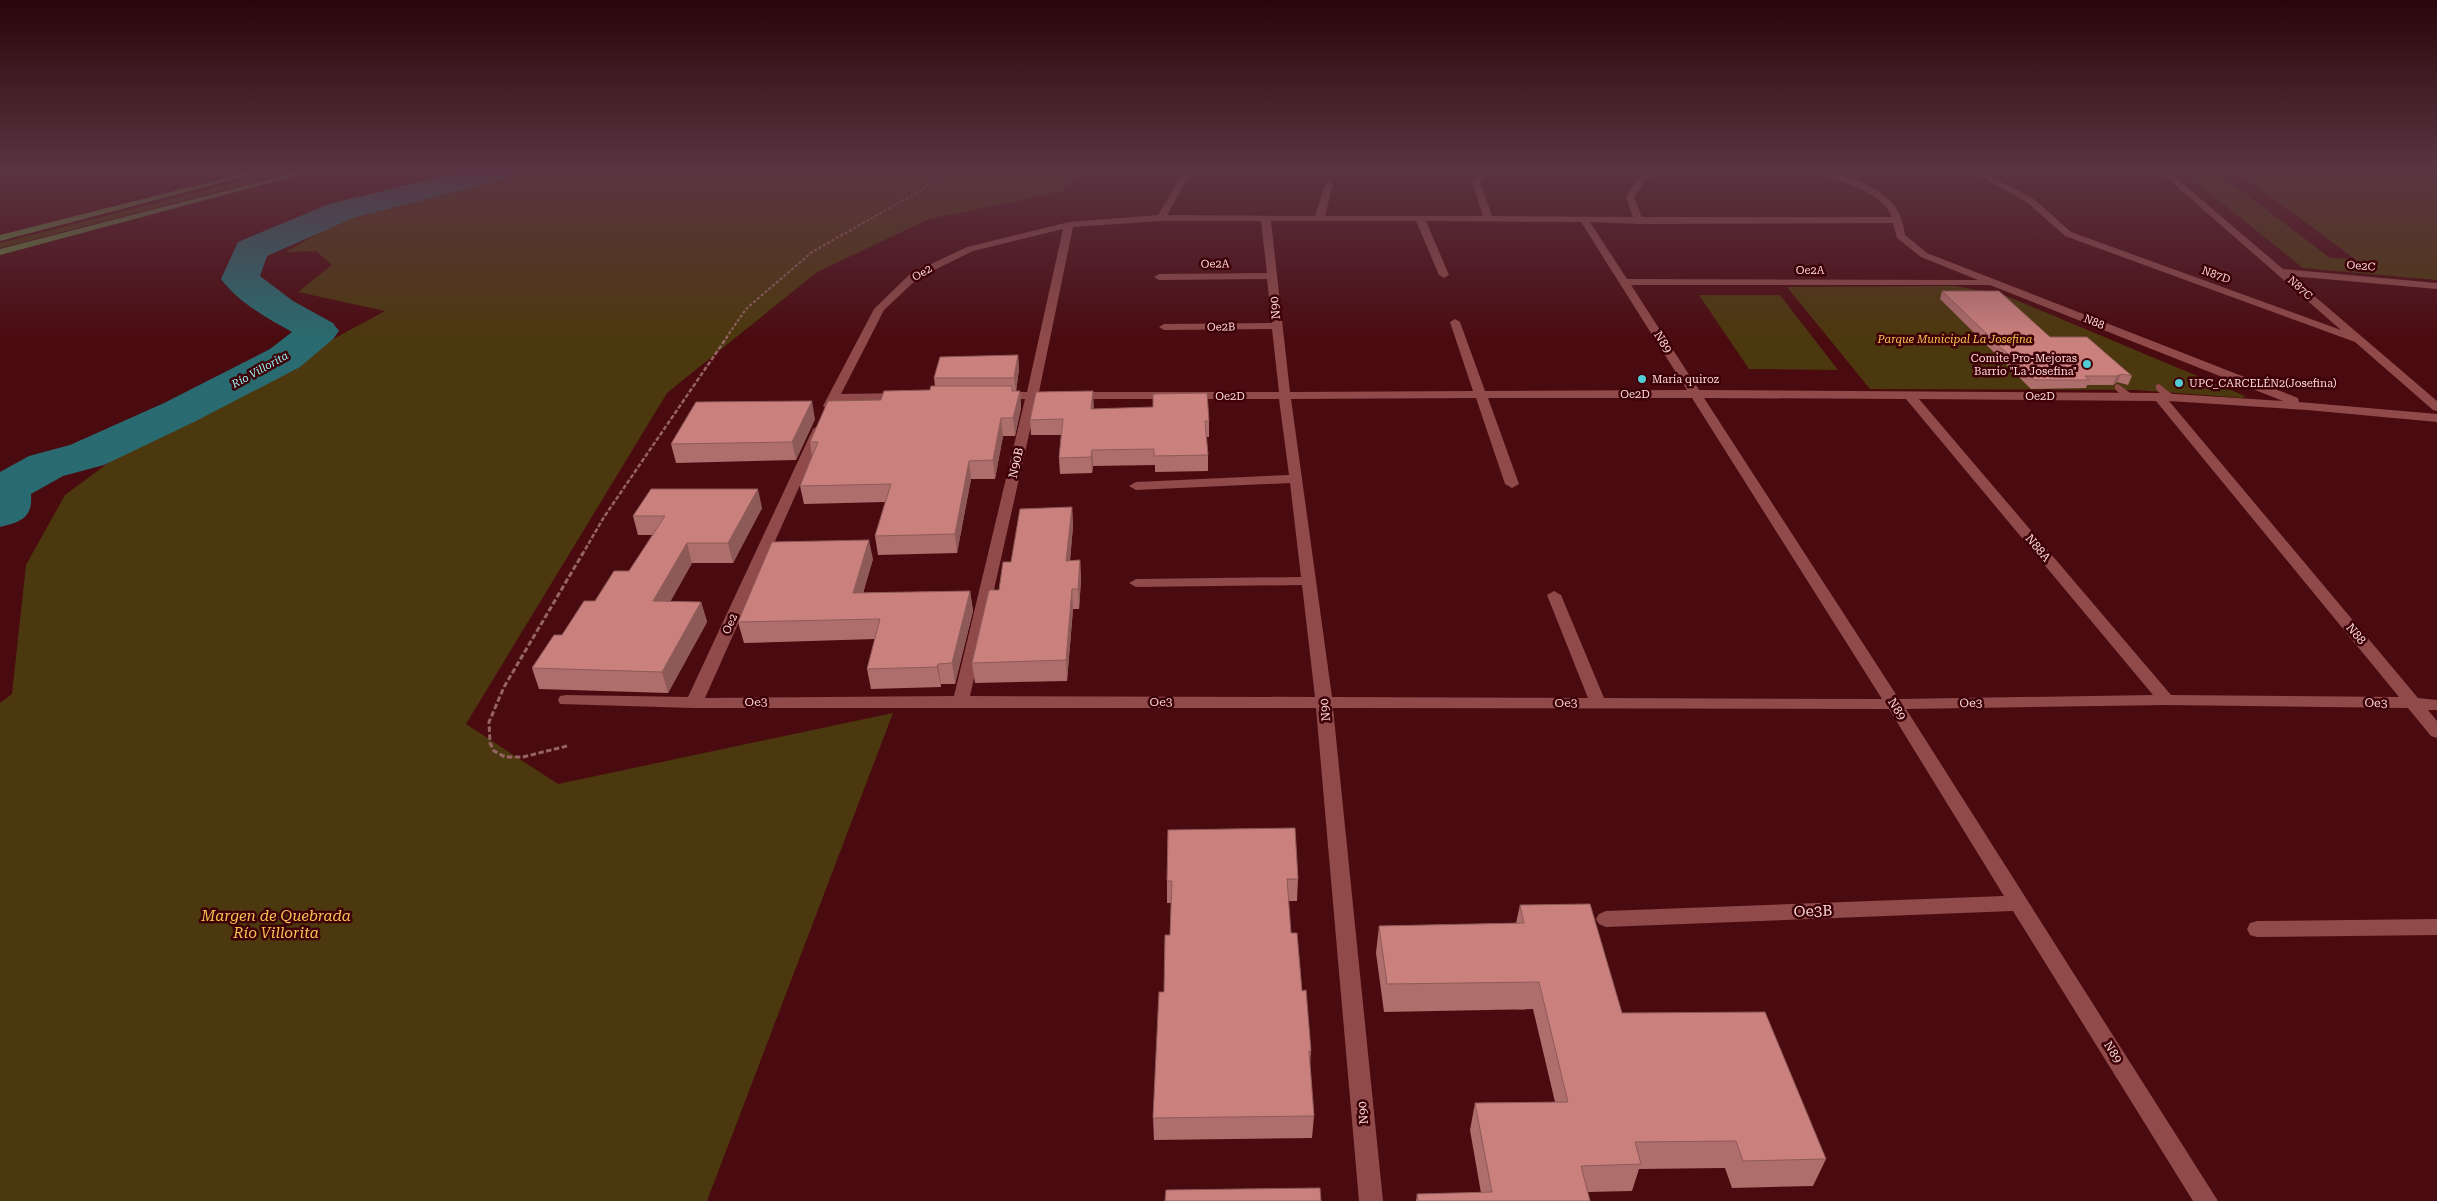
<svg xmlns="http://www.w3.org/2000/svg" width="2437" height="1201" viewBox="0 0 2437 1201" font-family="'Roboto Serif',serif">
<rect width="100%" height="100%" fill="#4a0b10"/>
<g fill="#4c380e">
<path d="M279,171H297L0,248V243Z"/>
<path d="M521,171H1084L1060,192L929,219L817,272L667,393L466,724L558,784L893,713L707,1201H0V703L12,694L26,565L65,495L119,455L385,311L298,292L332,265L316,251L286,252L336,223Z"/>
<path d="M2182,171H2201L2221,175L2330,258L2355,259L2236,171H2437V280L2303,268Z"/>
<path d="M1955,286L2004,295L2245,396L2243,398L2137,390L1870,389L1787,287Z"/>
<path d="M1699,295H1780L1838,370L1749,369Z"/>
</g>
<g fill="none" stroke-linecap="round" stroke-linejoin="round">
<path fill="#296b70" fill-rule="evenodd" d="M463,171H515L510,178L353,218L267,256L260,276L293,301L333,323L339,331L333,339L300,367L196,421L104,465L63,476L31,494C33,518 21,522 0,527V472L29,456L70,445L164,403L270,349L292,332C268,319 238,302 221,279L238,242L329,204Z"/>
<path stroke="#966365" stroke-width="2" stroke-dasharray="3 2" stroke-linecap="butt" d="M726,338L746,309L812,252L955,171"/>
<path stroke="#966365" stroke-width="2.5" stroke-dasharray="4.5 2" stroke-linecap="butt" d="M582,555L604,517L727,337"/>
<path stroke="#966365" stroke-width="3" stroke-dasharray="5.5 2.5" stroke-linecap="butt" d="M567,746L523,757H505L494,751L490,743L489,722L504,687L583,553"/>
<g fill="#8f4a49" fill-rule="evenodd">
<path d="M2118,384L2133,395V399H2125L2115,389V385Z"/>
<path d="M2159,384L2173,395V399H2165L2156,389V385Z"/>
</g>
<g fill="#8f4a49" fill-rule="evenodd">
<path d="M1184,171H1192L1167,215L1315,216L1325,184L1329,181L1333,184L1325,216H1483L1472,182L1480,171H1488L1480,182L1492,216L1633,217L1626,197C1638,178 1641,171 1665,171L1646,179L1634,197L1642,217H1892C1882,193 1848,183 1825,177C1818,175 1809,175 1803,171C1830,168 1873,182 1892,203C1901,213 1903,223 1905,235L1927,253L2298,398L2299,402L2437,414V422L2307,410L2169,401L2418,698L2437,700V710H2428L2437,721V738L2431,736L2408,708L2166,705L1906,709L2218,1201H2193L2013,911L1606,927L1599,924L1596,919L1599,914L1606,911L2004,896L1889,709L1333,708L1383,1201H1359L1316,708H694L560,704L558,700L560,696L566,695L688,697L813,429L819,425L825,429L705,698L954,696L1025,399L999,400L993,396L999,392H1027L1063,229L973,251L918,278L884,310L841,394L901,393L907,397L905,400L837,402L833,409L829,410L823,406L874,309L910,274L967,247L1069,222L1158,215ZM1161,221H1261L1267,273L1159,274L1154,277L1159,280L1267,279L1272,323L1164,324L1159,327L1164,330L1272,329L1279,392H1039L1073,227ZM1271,221H1416L1439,275L1444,278L1449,275L1426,221L1581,222L1687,390L1485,391L1460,322L1455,319L1450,322L1473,391L1290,392ZM1590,222L1639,224L1893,223L1897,238L1921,257L1978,280L1627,279ZM1631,285H1990L2283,401L2159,393L1699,390ZM1476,398L1505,484L1512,488L1519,484L1488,398H1692L1882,699L1604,698L1561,595L1554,591L1547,595L1588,698L1332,697L1291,399ZM1704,398L1906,399L2153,695L1899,699ZM1037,399H1279L1289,475L1136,482L1129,486L1136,490L1290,483L1301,577L1136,579L1129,583L1136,587L1302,585L1315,697L970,696ZM1919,399L2156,401L2399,697L2171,695Z"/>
<path d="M1971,171H1981L2034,199L2071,232L2341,330L2159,171H2168L2283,269L2437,283V289L2291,276L2437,401V411L2433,410L2355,342L2065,236L2028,203Z"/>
<path d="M2437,919V935L2257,937L2250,935L2247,929L2250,923L2257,921Z"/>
</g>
<g fill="#5e803e" fill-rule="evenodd">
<path d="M254,171H266L0,241V235Z"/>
<path d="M302,171H314L0,255V249Z"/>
</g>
</g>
<g fill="#ae6e6c">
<path d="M1942,291L2050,337L2132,376L2128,385L2117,382L2113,385H2087L2086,388L2031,389L1940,299Z"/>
<path d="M1018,355L1019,369L1016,391H1020L1021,408L1015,436H1003L995,479H971L957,553L878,555L875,536L885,502L804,504L800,486L812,456L810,442L881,400L930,390L935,386L934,378Z"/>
<path d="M1093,409L1209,421V437H1206L1208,455V471L1155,472V465L1093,466L1092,473L1060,474L1059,458L1061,435H1031L1030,420Z"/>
<path d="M815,419L796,460L676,463L671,444Z"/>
<path d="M1072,507L1073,526L1070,561L1080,560L1081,580L1079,609H1073L1067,681L975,683L972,663L999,590L1011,562Z"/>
<path d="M762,508L733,563H692L670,602H701L707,622L668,693L539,689L532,668L562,635L595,601L629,571L653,535H638L633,516Z"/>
<path d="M873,559L863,593L970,591L973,611L955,684H941V687L871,689L867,669L875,639L744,643L738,622Z"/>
<path d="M1298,879L1297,901H1288L1291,933L1302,991L1311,1051L1310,1065L1314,1116L1312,1138L1154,1140L1153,1118L1164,992L1170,935L1171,903H1167V881Z"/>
<path d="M1520,905L1622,1013L1826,1159L1813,1186L1732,1188L1725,1168L1639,1169L1632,1191L1588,1192L1590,1201H1416L1417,1194L1481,1193L1470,1130L1475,1103L1555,1102L1533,1009L1384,1012L1376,953L1379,926L1516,923Z"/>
</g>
<g fill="#8d5a58">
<path d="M1018,355L1019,369L1016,392L1014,378Z"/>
<path d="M2121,374L2117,382L2113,385L2117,376Z"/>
<path d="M1020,391L1021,408L1015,436L1013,418Z"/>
<path d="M1093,391L1094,407L1092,424L1091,409Z"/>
<path d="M812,401L815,419L796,460L792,442Z"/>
<path d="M1001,418L1003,436L995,479L993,460Z"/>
<path d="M1092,450L1093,466L1092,473L1091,457Z"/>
<path d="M969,461L971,479L957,553L955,534Z"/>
<path d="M758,489L762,508L733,563L728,543Z"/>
<path d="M1072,507L1073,526L1068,580L1066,561Z"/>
<path d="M869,540L873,559L857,613L853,593Z"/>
<path d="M687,543L692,563L659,621L653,601Z"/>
<path d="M1080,560L1081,580L1079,609L1078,589Z"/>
<path d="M1072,589L1073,609L1067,681L1066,660Z"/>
<path d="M970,591L973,611L955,684L952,663Z"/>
<path d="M701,602L707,622L668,693L662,672Z"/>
<path d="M938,664L941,684V687L937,667Z"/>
</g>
<g fill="#ca807d" stroke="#8d5a58">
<path d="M1942,291H1999L2050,337H2087L2132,376L2121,374L2117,376H2085L2089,380H2035Z"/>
<path d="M1018,355L1014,378H934L940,357Z"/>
<path d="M931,386H1012V391H1020L1013,418H1001L993,460L969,461L955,534L875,536L891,484L800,486L818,442H810L828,401L881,400L884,391L930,390Z"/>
<path d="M1093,391L1091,409L1153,407V394L1207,393L1209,421H1205L1208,455L1154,456V449L1092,450L1091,457L1059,458L1063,419L1030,420L1036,392Z"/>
<path d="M812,401L792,442L671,444L696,402Z"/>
<path d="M651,489H758L728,543H687L653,601L701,602L662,672L532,668L554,635H562L584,601H595L614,571H629L665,516H633Z"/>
<path d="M1072,507L1066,561L1080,560L1078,589H1072L1066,660L972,663L989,590H999L1003,562H1011L1020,509Z"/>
<path d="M869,540L853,593L970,591L952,663L938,664L937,667L867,669L880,619L738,622L772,542Z"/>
<path d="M1295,828L1298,879H1287L1291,933H1297L1302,991L1306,990L1311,1051H1309L1314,1116L1153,1118L1159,992H1164L1165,935H1170L1172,881H1167L1168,830Z"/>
<path d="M1590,904L1622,1013L1765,1012L1826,1159L1743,1161L1736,1141L1635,1142L1641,1164L1581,1166L1590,1201H1418L1417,1194L1492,1192L1475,1103L1568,1102L1539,982L1387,984L1379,926L1524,923L1520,905Z"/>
<path d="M1320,1188L1321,1201H1165L1166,1190Z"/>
</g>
<linearGradient id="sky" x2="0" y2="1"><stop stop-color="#290609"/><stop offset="0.5" stop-color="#5a3442"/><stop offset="1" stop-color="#5a3442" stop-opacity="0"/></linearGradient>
<rect width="2437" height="339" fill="url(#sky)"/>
<g fill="#52ccd5" stroke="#3e0007" stroke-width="2">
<circle cx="2087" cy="364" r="5"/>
<circle cx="1642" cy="379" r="5"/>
<circle cx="2179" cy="383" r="5"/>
</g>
<g text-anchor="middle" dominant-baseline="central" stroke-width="5" stroke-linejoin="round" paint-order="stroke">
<g font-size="11" fill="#fad9d7" stroke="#3e0007">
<text transform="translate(1215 264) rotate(-1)">Oe2A</text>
<text transform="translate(2361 266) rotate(5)">Oe2C</text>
<text x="1810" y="270">Oe2A</text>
<text transform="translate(922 273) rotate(-30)">Oe2</text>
<text transform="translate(2216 275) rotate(20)">N87D</text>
<text transform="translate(2300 288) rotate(42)">N87C</text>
<text transform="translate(2094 322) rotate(22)">N88</text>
<text transform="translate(1221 327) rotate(-1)">Oe2B</text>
<text x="1635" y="394">Oe2D</text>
<text x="1230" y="396">Oe2D</text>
<text x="2040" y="396">Oe2D</text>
<text transform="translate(730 624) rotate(-66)">Oe2</text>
</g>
<g font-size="11" font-style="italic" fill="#fac353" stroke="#3e0007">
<text x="1955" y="339">Parque Municipal La Josefina</text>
</g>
<g font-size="11" fill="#fad9d7" stroke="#3e0007" text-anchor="start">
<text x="2077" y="358" text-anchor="end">Comite Pro-Mejoras<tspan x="2077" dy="13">Barrio "La Josefina"</tspan></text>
<text x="1652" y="379">María quiroz</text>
<text x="2189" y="383">UPC_CARCELÉN2(Josefina)</text>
</g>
<g font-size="11" font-style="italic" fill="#99f1f8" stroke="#3e0007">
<text transform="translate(260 370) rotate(-29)">Río Villorita</text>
</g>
<g font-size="12" fill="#fad9d7" stroke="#3e0007">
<text transform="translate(1275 308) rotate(-96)">N90</text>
<text transform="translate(1663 342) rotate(58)">N89</text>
<text transform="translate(1016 463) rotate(-77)">N90B</text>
<text transform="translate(2038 548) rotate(50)">N88A</text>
<text transform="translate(2356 634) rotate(50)">N88</text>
<text x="756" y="702">Oe3</text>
<text x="1161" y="702">Oe3</text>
<text x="1566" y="703">Oe3</text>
<text transform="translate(1971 703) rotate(-1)">Oe3</text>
<text transform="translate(2376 703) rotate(1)">Oe3</text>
<text transform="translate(1897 709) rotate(58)">N89</text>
<text transform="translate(1325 710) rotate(-96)">N90</text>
<text transform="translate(2113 1052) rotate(58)">N89</text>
<text transform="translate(1363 1113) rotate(-95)">N90</text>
</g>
<g font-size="15" fill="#fad9d7" stroke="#3e0007">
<text transform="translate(1813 911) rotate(-2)">Oe3B</text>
</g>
<g font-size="15" font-style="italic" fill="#fac353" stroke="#3e0007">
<text x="276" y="916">Margen de Quebrada<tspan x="276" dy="17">Río Villorita</tspan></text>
</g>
</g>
</svg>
